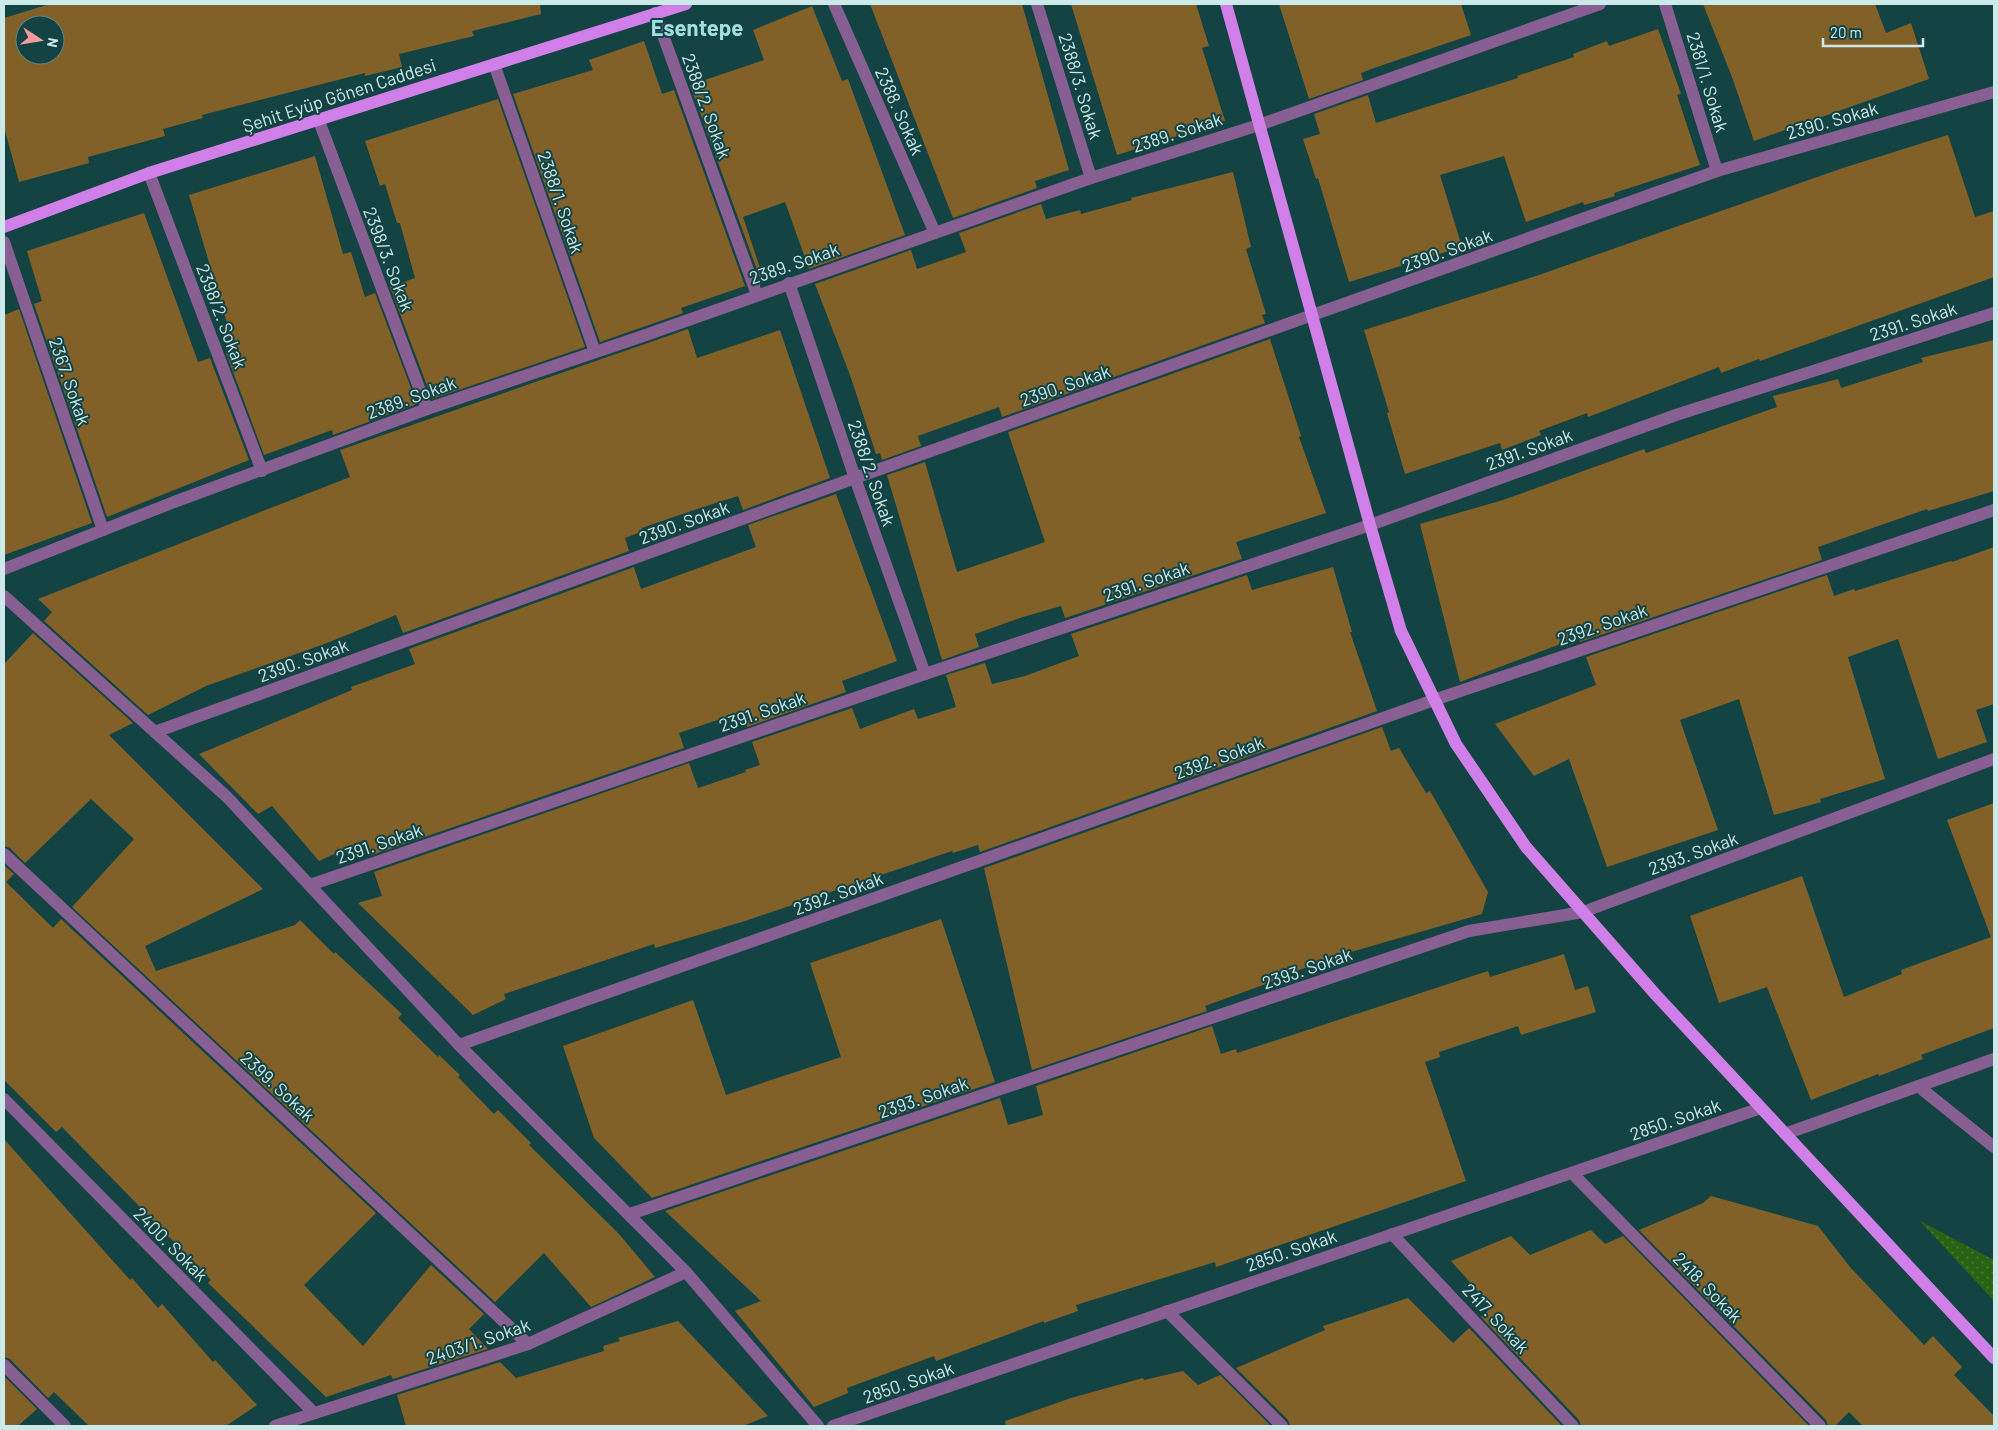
<svg xmlns="http://www.w3.org/2000/svg" width="1998" height="1430" viewBox="0 0 1998 1430" font-family="Barlow,sans-serif">
<defs>
<pattern id="grass-dots" width="8" height="8" patternUnits="userSpaceOnUse" patternTransform="scale(1.25)"><rect width="8" height="8" fill="#2a6313"/><path d="M2 2h.1M6 6h.1" fill="none" stroke="#487936" stroke-width="1.8" stroke-linecap="round"/></pattern>
</defs>
<rect width="100%" height="100%" fill="#144344"/>
<path fill="url(#grass-dots)" d="M1920,1221L1994,1260V1301Z"/>
<g fill="#826129" fill-rule="evenodd">
<path d="M50,4H540L541,14L472,31L474,36L399,54L402,67L365,76V73L202,115L203,118L163,129L165,136L88,157L89,163L19,182L4,127V18ZM25,25H55V55H25Z"/>
<path d="M870,4H1022L1069,170L1035,181L1037,188L953,218Z"/>
<path d="M1071,4H1196L1209,46L1202,48L1225,121L1117,155Z"/>
<path d="M1279,4H1461L1471,35L1374,68L1361,73L1363,80L1309,99Z"/>
<path d="M1703,4H1875L1886,33L1911,23L1929,79L1754,141L1732,77Z"/>
<path d="M812,6L842,81L848,79L905,235L809,269L785,202L743,217L764,280L761,281L690,85L764,60L753,30Z"/>
<path d="M1658,29L1681,94L1677,95L1700,165L1614,193L1615,196L1584,205L1583,202L1526,222L1504,156L1440,175L1462,247L1349,282L1318,178L1316,179L1303,139L1320,134L1314,114L1368,95L1376,123L1518,78L1517,76L1574,57L1573,54L1607,41L1609,46Z"/>
<path d="M644,41L662,94L674,90L745,286L681,308L683,313L600,342L513,94L593,70L589,60Z"/>
<path d="M498,99L585,347L432,399L390,287L415,278L400,223H397L385,184L380,186L365,141Z"/>
<path d="M1948,135L1975,217L1994,211V277L1760,361L1759,359L1721,373L1719,367L1588,417L1587,413L1539,431L1541,435L1502,450L1500,443L1405,474L1387,413L1389,412L1364,330L1536,276L1843,168Z"/>
<path d="M315,156L343,254L351,252L365,297L375,293L417,404L333,435L332,430L264,455L226,353L235,350L189,195Z"/>
<path d="M1233,172L1251,247L1246,249L1266,314L1262,315L1265,323L1002,417L999,407L918,436L921,446L882,460L880,453L876,454L850,375L815,284L911,250L917,269L966,252L959,233L1041,204L1046,219L1080,210L1081,214L1132,200L1131,198Z"/>
<path d="M144,213L198,362L210,358L249,460L107,517L34,304L42,301L27,251Z"/>
<path d="M19,309L92,523L4,555V315Z"/>
<path d="M688,329L697,358L780,330L830,478L743,510L738,496L691,511L642,528L643,531L625,538L629,551L403,633L396,615L327,643L206,686L148,715L44,621L52,612L38,599L350,477L340,450Z"/>
<path d="M1270,339L1301,436L1299,437L1326,513L1236,542L1242,559L1065,618L1061,606L1023,617L975,634L979,647L942,660L887,475L925,462L957,572L1045,542L1008,432Z"/>
<path d="M1994,340V491L1928,511L1927,509L1818,547L1822,560L1580,642L1579,637L1460,682L1420,524L1503,500L1644,449L1646,453L1777,407L1773,396L1838,379L1841,388L1923,362L1921,358Z"/>
<path d="M836,494L897,661L842,681L846,692L747,727L741,712L679,733L684,748L369,856L364,840L319,861L272,806L258,814L199,754L352,690L351,687L415,664L409,649L634,567L641,589L756,547L748,525Z"/>
<path d="M1994,547V704L1976,710L1987,742L1938,759L1898,639L1848,657L1885,779L1820,799L1821,802L1774,815L1739,699L1680,720L1718,830L1607,867L1569,759L1534,776L1495,724L1596,685L1586,657L1827,575L1834,596L1854,589L1855,591L1951,561L1952,562Z"/>
<path d="M1333,567L1352,632H1350L1377,711L980,852L978,845L953,853L952,851L745,921L655,948L654,944L504,994L506,999L473,1015L358,903L382,896L374,872L689,763L698,788L746,772L745,770L760,765L752,742L852,708L860,729L914,709L918,719L956,707L946,675L985,663L992,684L1025,676L1079,656L1071,634L1247,575L1252,590Z"/>
<path d="M33,633L133,723L109,735L263,889L145,946L156,971L295,925L300,920L334,954L335,952L402,1014L398,1018L438,1057L439,1055L460,1075L458,1077L494,1114L498,1110L531,1143L529,1145L619,1234L655,1277L591,1307L544,1253L495,1302L72,907L134,839L91,799L25,863L10,848L4,846V664Z"/>
<path d="M1382,727L1391,751L1399,748L1426,793L1430,791L1488,892L1482,914L1351,952L1276,978L1277,980L1205,1006L1207,1011L1032,1070L984,868Z"/>
<path d="M1994,803V1028L1921,1055L1923,1059L1879,1076L1878,1074L1811,1100L1767,987L1719,1003L1690,916L1802,876L1844,997L1902,974L1901,970L1991,937L1947,820Z"/>
<path d="M4,865L14,874L6,882L53,928L61,919L376,1213L304,1285L363,1346L431,1265L484,1314L469,1329L488,1349L393,1379L391,1375L326,1397L208,1283L211,1280L62,1127L56,1132L4,1080Z"/>
<path d="M941,919L995,1082L652,1198L594,1138L563,1046L693,1000L726,1095L841,1057L810,963Z"/>
<path d="M1564,954L1575,990L1588,986L1596,1012L1521,1035L1518,1026L1439,1052L1440,1057L1425,1062L1466,1181L1216,1267L1215,1262L1076,1305L1078,1311L1044,1323V1321L936,1361L934,1356L847,1388L848,1393L814,1407L735,1311L761,1301L665,1211L1000,1098L1008,1125L1043,1115L1036,1086L1212,1026L1221,1054L1236,1049L1237,1053L1488,971L1490,977Z"/>
<path d="M4,1139L130,1280L132,1278L158,1308L162,1304L213,1362L215,1360L257,1405L226,1426H89L54,1392L48,1398L10,1359L4,1357Z"/>
<path d="M1711,1196L1818,1226L1850,1267L1924,1345L1933,1336L1962,1367L1954,1375L1994,1416V1426H1863L1849,1412L1835,1426H1828L1826,1420L1639,1230L1703,1203Z"/>
<path d="M1591,1230L1605,1244L1623,1236L1809,1426H1581L1579,1420L1481,1317L1492,1307L1451,1261L1511,1236L1530,1255Z"/>
<path d="M1408,1298L1453,1343L1469,1328L1562,1426H1290L1288,1420L1236,1368L1325,1330L1323,1326Z"/>
<path d="M678,1321L768,1416L743,1426H406L397,1395L500,1362L516,1378L604,1351L603,1346L620,1341L618,1338Z"/>
<path d="M1183,1371L1198,1385L1220,1375L1271,1426H1006L1005,1421L1071,1398L1143,1378L1144,1380Z"/>
<path d="M4,1376L37,1409L18,1426H4Z"/>
</g>
<g fill="none" stroke-linecap="round" stroke-linejoin="round">
<g stroke="#875f92" stroke-width="12">
<path d="M834,4L935,233"/>
<path d="M1037,4L1091,178"/>
<path d="M1665,4L1717,171"/>
<path d="M655,13L757,295"/>
<path d="M494,64L595,352"/>
<path d="M319,121L427,409"/>
<path d="M149,173L262,471"/>
<path d="M4,242L103,530"/>
<path d="M789,283L855,478L925,674"/>
<path d="M4,569L174,502L427,409L640,337L1091,178L1259,125L1600,4"/>
<path d="M4,596L227,797L459,1045L686,1272L818,1426"/>
<path d="M155,732L855,478L1717,171L1994,92"/>
<path d="M4,854L528,1344"/>
<path d="M310,885L925,674L1370,525L1676,415L1994,313"/>
<path d="M459,1045L1434,700L1994,510"/>
<path d="M1918,1086L1994,1147"/>
<path d="M4,1099L313,1412"/>
<path d="M1785,1134L1994,1059"/>
<path d="M1572,1173L1820,1426"/>
<path d="M630,1214L1469,931L1583,912L1994,759"/>
<path d="M1392,1234L1573,1426"/>
<path d="M1167,1311L1282,1426"/>
<path d="M4,1365L65,1426"/>
<path d="M275,1426L528,1344L686,1272"/>
<path d="M833,1426L1761,1108"/>
</g>
<g stroke="#d17fe8" stroke-width="12">
<path d="M1226,4L1370,525L1401,631L1456,744L1526,847L1583,912L1656,995L1994,1358"/>
<path d="M4,227L149,173L686,4"/>
</g>
</g>
<g text-anchor="middle" dominant-baseline="central" stroke-width="4" stroke-linejoin="round" paint-order="stroke">
<g font-size="18" fill="#cce9ea" stroke="#144344">
<text transform="translate(1708 82) rotate(73)">2381/1. Sokak</text>
<text transform="translate(1081 86) rotate(73)">2388/3. Sokak</text>
<text transform="translate(339 95) rotate(-18)">Şehit Eyüp Gönen Caddesi</text>
<text transform="translate(707 106) rotate(70)">2388/2. Sokak</text>
<text transform="translate(900 111) rotate(66)">2388. Sokak</text>
<text transform="translate(1832 120) rotate(-16)">2390. Sokak</text>
<text transform="translate(1177 132) rotate(-18)">2389. Sokak</text>
<text transform="translate(561 202) rotate(71)">2388/1. Sokak</text>
<text transform="translate(1447 250) rotate(-20)">2390. Sokak</text>
<text transform="translate(389 259) rotate(69)">2398/3. Sokak</text>
<text transform="translate(794 263) rotate(-19)">2389. Sokak</text>
<text transform="translate(222 316) rotate(69)">2398/2. Sokak</text>
<text transform="translate(1913 321) rotate(-18)">2391. Sokak</text>
<text transform="translate(70 381) rotate(71)">2367. Sokak</text>
<text transform="translate(1065 385) rotate(-19)">2390. Sokak</text>
<text transform="translate(411 397) rotate(-20)">2389. Sokak</text>
<text transform="translate(1529 449) rotate(-20)">2391. Sokak</text>
<text transform="translate(872 473) rotate(71)">2388/2. Sokak</text>
<text transform="translate(684 522) rotate(-20)">2390. Sokak</text>
<text transform="translate(1146 581) rotate(-19)">2391. Sokak</text>
<text transform="translate(1602 624) rotate(-19)">2392. Sokak</text>
<text transform="translate(303 660) rotate(-20)">2390. Sokak</text>
<text transform="translate(762 711) rotate(-19)">2391. Sokak</text>
<text transform="translate(1219 757) rotate(-20)">2392. Sokak</text>
<text transform="translate(379 843) rotate(-19)">2391. Sokak</text>
<text transform="translate(1693 853) rotate(-20)">2393. Sokak</text>
<text transform="translate(838 893) rotate(-20)">2392. Sokak</text>
<text transform="translate(1307 968) rotate(-19)">2393. Sokak</text>
<text transform="translate(278 1086) rotate(43)">2399. Sokak</text>
<text transform="translate(923 1097) rotate(-19)">2393. Sokak</text>
<text transform="translate(1675 1119) rotate(-19)">2850. Sokak</text>
<text transform="translate(171 1244) rotate(45)">2400. Sokak</text>
<text transform="translate(1291 1250) rotate(-19)">2850. Sokak</text>
<text transform="translate(1708 1287) rotate(46)">2418. Sokak</text>
<text transform="translate(1496 1318) rotate(47)">2417. Sokak</text>
<text transform="translate(478 1341) rotate(-19)">2403/1. Sokak</text>
<text transform="translate(908 1382) rotate(-19)">2850. Sokak</text>
</g>
<g font-size="22" font-weight="bold" fill="#a1dee0" stroke="#144344">
<text x="697" y="27">Esentepe</text>
</g>
</g>
<rect width="1998" height="1430" fill="none" stroke="#cce9ea" stroke-width="10"/>
<g transform="translate(40 40) rotate(102)"><circle r="24" fill="#144344" stroke="#5e8586"/>
<path d="M0-4L9 19L0 12L-9 19Z" fill="#f59b9c"/>
<text y="-8" font-size="14" font-weight="bold" text-anchor="middle" fill="#cce9ea">N</text>
</g>
<path d="M1823 38v8h100v-8" fill="none" stroke="#cce9ea" stroke-width="2.5"/>
<text x="1830" y="38" font-size="15" fill="#cce9ea" stroke="#144344" stroke-width="4" paint-order="stroke">20 m</text>
</svg>
